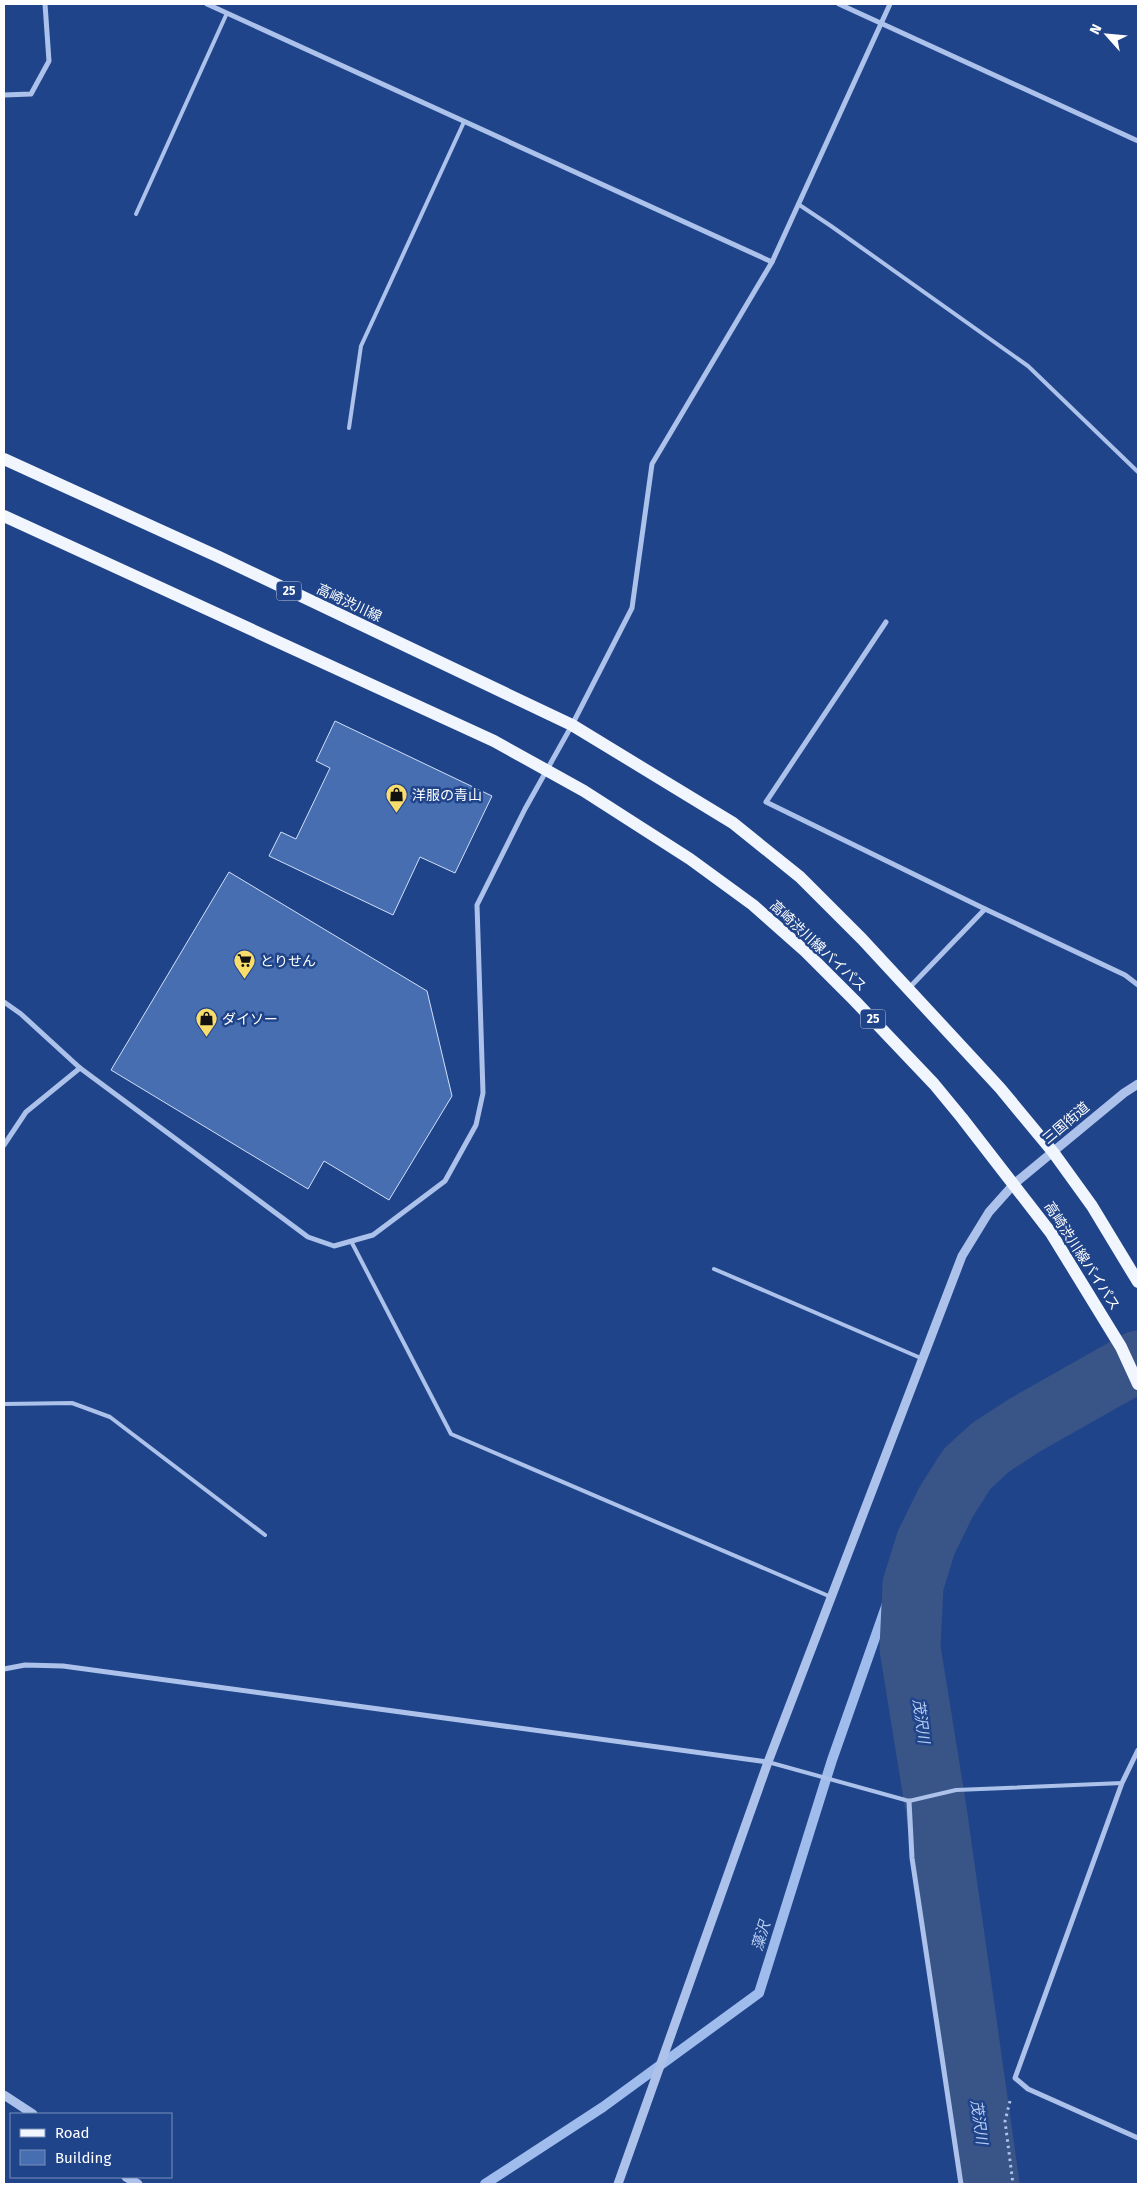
<svg xmlns="http://www.w3.org/2000/svg" width="1142" height="2188" viewBox="0 0 1142 2188" font-family="'Fira Sans','Noto Sans JP',sans-serif">
<rect width="100%" height="100%" fill="#20448a"/>
<g fill="none" stroke-linecap="round" stroke-linejoin="round">
<path stroke="#9fbced" stroke-width="10" d="M485,2184L603,2107L759,1993L832,1760L889,1598L913,1585"/>
<path stroke="#395487" stroke-width="61" d="M989,2184L936,1809L910,1648L913,1585L926,1543L946,1502L967,1469L991,1447L1025,1425L1138,1361"/>
</g>
<g fill="#486eb2" stroke="#d1dff8">
<path d="M335,721L492,796L455,873L420,857L393,915L269,856L281,832L296,839L330,768L316,761Z"/>
<path d="M229,872L427,991L452,1096L389,1200L324,1161L308,1189L111,1070Z"/>
</g>
<g fill="none" stroke-linecap="round" stroke-linejoin="round">
<path stroke="#acc2eb" stroke-width="3" stroke-dasharray="2.5 4" stroke-linecap="butt" d="M1010,2101L1005,2121L1013,2184"/>
<g stroke="#acc2eb" stroke-width="4">
<path d="M798,204L831,226L1028,366L1138,472"/>
<path d="M136,214L227,13"/>
<path d="M349,428L361,346L464,122"/>
<path d="M351,1241L451,1434L831,1597"/>
<path d="M714,1269L923,1359"/>
<path d="M4,1404L72,1403L110,1417L265,1535"/>
<path d="M768,1762L909,1801L956,1790L1122,1783"/>
</g>
<g stroke="#acc2eb" stroke-width="5">
<path d="M207,4L772,262"/>
<path d="M839,4L1138,141"/>
<path d="M4,95L31,94L49,61L45,4"/>
<path d="M886,622L766,802L985,909"/>
<path d="M909,988L985,909L1125,975L1138,985"/>
<path d="M4,1002L21,1014L80,1068L308,1237L334,1246L373,1235L445,1181L476,1125L483,1093L477,905L525,809L572,725L632,608L652,464L772,262L890,4"/>
<path d="M4,1145L26,1112L80,1068"/>
<path d="M4,1669L25,1665L63,1666L768,1762"/>
<path d="M1138,1750L1122,1783L1015,2078L1028,2089L1138,2138"/>
<path d="M909,1801L912,1858L961,2184"/>
</g>
<g stroke="#acc2eb" stroke-width="9">
<path d="M4,2095L33,2114"/>
<path d="M126,2177L138,2184"/>
<path d="M618,2184L768,1762L962,1256L989,1212L1014,1184L1124,1093L1138,1084"/>
</g>
<g stroke="#f0f5fe" stroke-width="12">
<path d="M4,459L219,557L572,725L733,823L800,877L862,939L1000,1088L1053,1152L1092,1206L1138,1282"/>
<path d="M4,516L494,741L584,791L690,859L753,905L805,951L855,1001L934,1084L962,1118L1051,1233L1121,1347L1138,1384"/>
</g>
</g>
<defs>
<symbol id="shop-pin" viewBox="-11 -11 22 30"><path d="M0 17L-7.5 6A9.5 9.5 0 1 1 7.5 6Z" fill="#f9dd6c" stroke="#20448a"/><path d="M-5-2.5h2.3a2.7 3.5 0 0 1 5.4 0H5L5.5 6h-11ZM-1.5-2.5h3a1.5 2.3 0 0 0-3 0Z" fill="#111"/></symbol>
<symbol id="supermarket-pin" viewBox="-11 -11 22 30"><path d="M0 17L-7.5 6A9.5 9.5 0 1 1 7.5 6Z" fill="#f9dd6c" stroke="#20448a"/><path d="M-6-5.5h2.5l.6 2H6L4.5 2H-2.5L-4.4-4H-6ZM-1.5 3.2a1.3 1.3 0 1 0 .1 0ZM3 3.2a1.3 1.3 0 1 0 .1 0Z" fill="#111"/></symbol>
</defs>
<g fill-rule="evenodd">
<use href="#shop-pin" x="384" y="782" width="25" height="34"/>
<use href="#supermarket-pin" x="232" y="948" width="25" height="34"/>
<use href="#shop-pin" x="194" y="1006" width="25" height="34"/>
</g>
<g text-anchor="middle" dominant-baseline="central" stroke-width="5" stroke-linejoin="round" paint-order="stroke">
<g fill="#20448a" stroke="#bcc7dc" stroke-width="1">
<rect x="276.5" y="581.5" width="25" height="19" rx="4"/>
<rect x="860.5" y="1009.5" width="25" height="19" rx="4"/>
</g>
<g font-size="12" font-weight="bold" fill="#fff">
<text x="289" y="591">25</text>
<text x="873" y="1019">25</text>
</g>
<g font-size="14" fill="#fff" stroke="#20448a">
<text transform="translate(349 603) rotate(25)">高崎渋川線</text>
<text transform="translate(818 946) rotate(43)">高崎渋川線バイパス</text>
<text transform="translate(1066 1123) rotate(-40)">三国街道</text>
<text transform="translate(1082 1256) rotate(57)">高崎渋川線バイパス</text>
</g>
<g font-size="14" fill="#fff" stroke="#20448a" text-anchor="start">
<text x="412" y="795">洋服の青山</text>
<text x="260" y="961">とりせん</text>
<text x="222" y="1019">ダイソー</text>
</g>
<g font-size="15" font-style="italic" fill="#b7cdf2" stroke="#20448a">
<text transform="translate(921 1721) rotate(82)">茂沢川</text>
<text transform="translate(761 1936) rotate(-73)">藻沢</text>
<text transform="translate(979 2122) rotate(82)">茂沢川</text>
</g>
</g>
<rect width="1142" height="2188" fill="none" stroke="#ffffff" stroke-width="10"/>
<rect x="10" y="2113" width="162" height="65" fill="#20448a" stroke="#798fb9"/>
<rect x="20" y="2129" width="25" height="8" fill="#f0f5fe" stroke="#798fb9"/>
<text x="55" y="2138" font-size="15" fill="#ffffff">Road</text>
<rect x="20" y="2150" width="25" height="15" fill="#486eb2" stroke="#798fb9"/>
<text x="55" y="2163" font-size="15" fill="#ffffff">Building</text>
<g transform="translate(1107 35) rotate(297)" stroke="#20448a" stroke-width="4" paint-order="stroke">
<path d="M0-4L9 19L0 12L-9 19Z" fill="#ffffff"/>
<text y="-8" font-size="14" font-weight="bold" text-anchor="middle" fill="#ffffff">N</text>
</g>
</svg>
